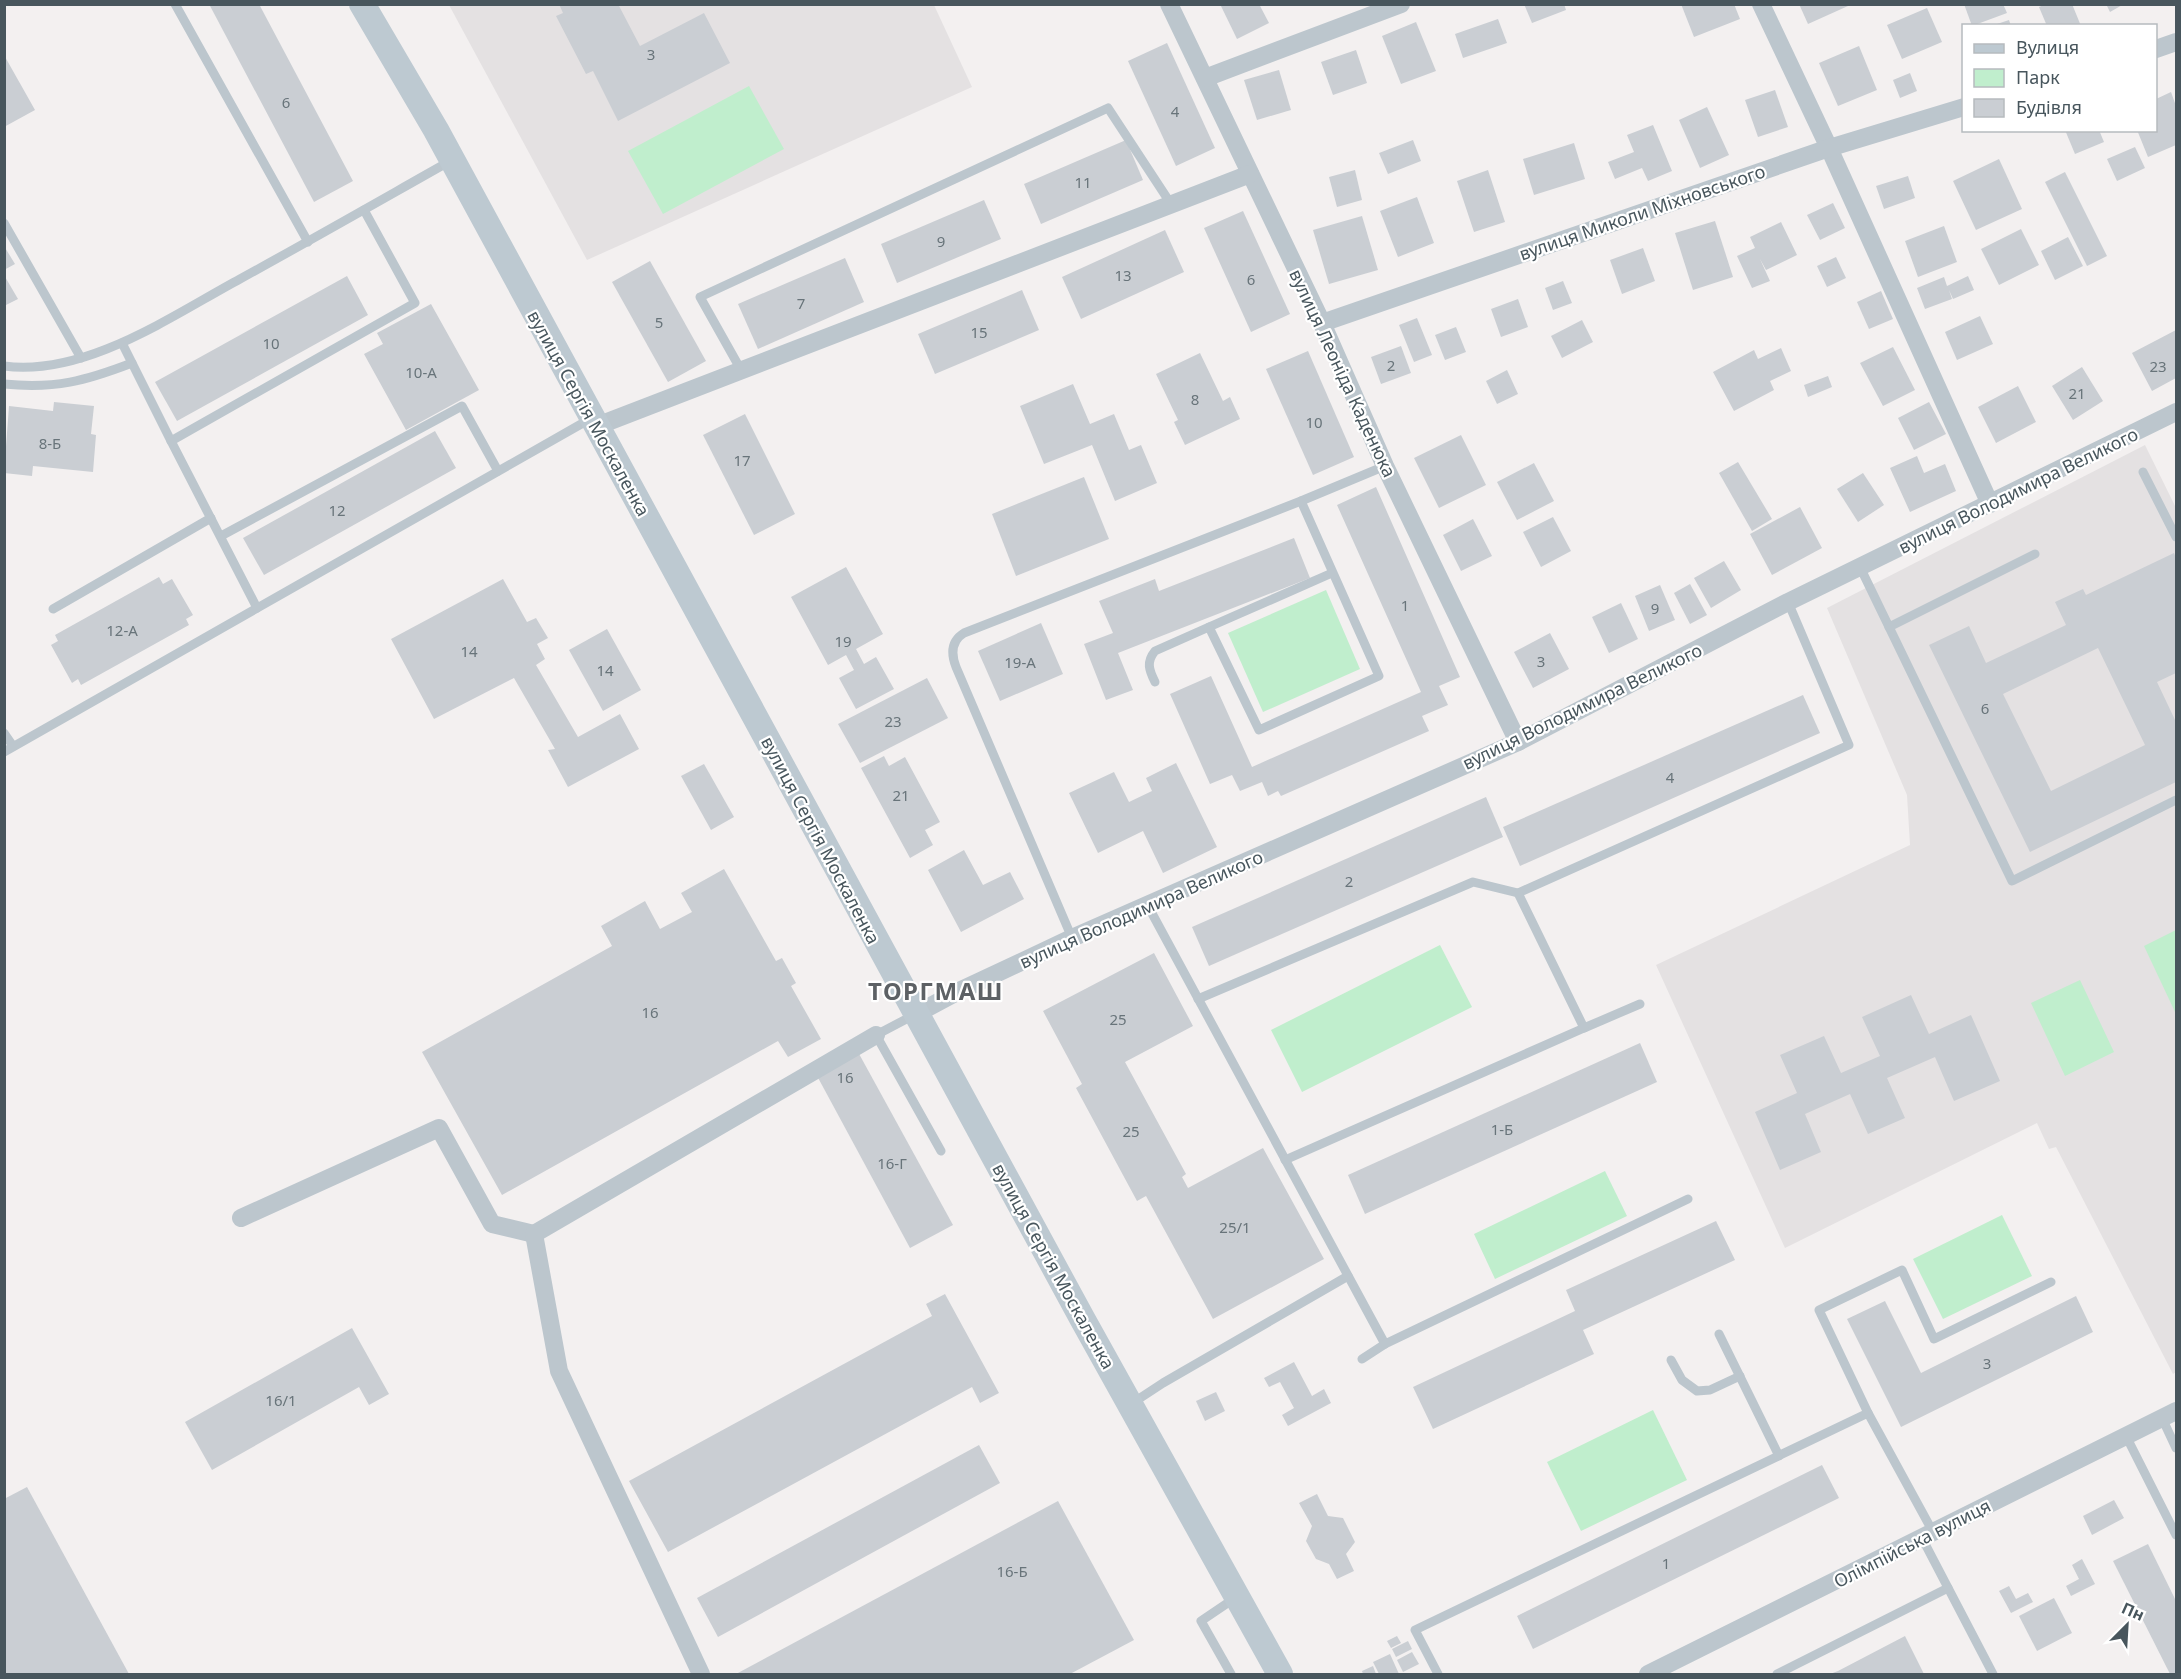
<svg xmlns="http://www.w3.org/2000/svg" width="2181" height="1679" viewBox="0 0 2181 1679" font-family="'Noto Sans',sans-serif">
<rect width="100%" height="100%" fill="#f3f0f0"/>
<g fill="#e4e1e2">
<path d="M449,5H934L972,87L587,260Z"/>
<path d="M2145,445L2176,508V1372L2173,1374L2056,1147L2049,1149L2037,1123L1785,1248L1656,965L1910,845L1907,795L1827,608Z"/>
</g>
<g fill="#c0eecd">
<path d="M749,86L784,149L663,214L628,151Z"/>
<path d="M1326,590L1360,669L1263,712L1228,633Z"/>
<path d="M2176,930V1014L2144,946Z"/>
<path d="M1440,945L1472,1007L1302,1092L1271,1030Z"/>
<path d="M2080,980L2114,1052L2065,1076L2031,1003Z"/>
<path d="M1605,1171L1627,1216L1495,1279L1474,1234Z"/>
<path d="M2002,1215L2032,1276L1943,1319L1913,1259Z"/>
<path d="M1653,1410L1687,1480L1581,1531L1547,1462Z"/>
</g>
<g fill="#caced3" fill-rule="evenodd">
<path d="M209,4H259L353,181L314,202Z"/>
<path d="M559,4H618L640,46L704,13L730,63L618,121L593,71L586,74L556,16L563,13Z"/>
<path d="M1220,4H1259L1269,23L1237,39Z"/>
<path d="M1524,4H1564L1566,10L1532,23Z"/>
<path d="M1681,4H1734L1740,19L1694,37Z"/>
<path d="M1799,4H1847L1848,6L1808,24Z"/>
<path d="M1964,4H2003L2007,13L1972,26Z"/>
<path d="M2046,4H2072L2081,26H2047L2039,7Z"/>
<path d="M2106,4H2124L2110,12Z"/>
<path d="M1927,8L1942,42L1902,59L1887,25Z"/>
<path d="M1498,19L1507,43L1463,58L1455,34Z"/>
<path d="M2009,20L2011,26H1994V25Z"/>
<path d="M1416,22L1436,71L1401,84L1382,36Z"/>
<path d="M1167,43L1215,148L1176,166L1128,61Z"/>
<path d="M1859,46L1877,90L1838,106L1819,63Z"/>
<path d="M1356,50L1367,83L1333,95L1321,62Z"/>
<path d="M4,55L35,110L4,127Z"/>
<path d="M1279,70L1291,110L1257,120L1244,80Z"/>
<path d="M1910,73L1917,91L1900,98L1893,80Z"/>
<path d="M1775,90L1788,127L1758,137L1745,100Z"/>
<path d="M2171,92L2176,106V145L2148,157L2137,130H2156V99Z"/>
<path d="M1707,107L1729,155L1700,168L1679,120Z"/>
<path d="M1653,125L1672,171L1648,181L1642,168L1615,179L1608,162L1634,152L1627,135Z"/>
<path d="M2065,130H2099L2104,142L2075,154Z"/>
<path d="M1126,140L1143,180L1041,224L1024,184Z"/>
<path d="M1413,140L1421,161L1388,174L1379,153Z"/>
<path d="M1574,143L1585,179L1534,195L1523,159Z"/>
<path d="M2135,147L2145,168L2117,181L2107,159Z"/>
<path d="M1999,159L2022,209L1976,230L1953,181Z"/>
<path d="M1355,170L1362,200L1337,207L1329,177Z"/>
<path d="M1488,170L1505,222L1474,232L1457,181Z"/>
<path d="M2065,172L2107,256L2087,266L2045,182Z"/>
<path d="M1908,176L1915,198L1884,209L1876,186Z"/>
<path d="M1417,197L1434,243L1398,257L1380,211Z"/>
<path d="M984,200L1001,239L897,283L881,244Z"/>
<path d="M1833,203L1845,228L1820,240L1807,215Z"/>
<path d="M1243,211L1290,314L1251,332L1204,228Z"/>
<path d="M1362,216L1378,270L1329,284L1313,230Z"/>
<path d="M1715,221L1733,277L1693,290L1675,233Z"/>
<path d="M1781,222L1797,255L1766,270L1760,259L1770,281L1752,288L1737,256L1755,248L1750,237Z"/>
<path d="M1944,226L1957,262L1918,277L1905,241Z"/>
<path d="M2021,229L2039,265L1999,285L1981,249Z"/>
<path d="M1165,230L1184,272L1081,319L1062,277Z"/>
<path d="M2068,237L2083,266L2055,280L2041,251Z"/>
<path d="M4,246L15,264L4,270Z"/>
<path d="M1643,248L1655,281L1622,294L1610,260Z"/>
<path d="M1836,257L1846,278L1827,287L1817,266Z"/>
<path d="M845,258L864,302L758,349L738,304Z"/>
<path d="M650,261L706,361L668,382L612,282Z"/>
<path d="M4,275L18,299L4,306Z"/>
<path d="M347,276L368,315L177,421L155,382Z"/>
<path d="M1968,276L1974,290L1953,299L1949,290L1952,299L1925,309L1917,288L1944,277L1947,286Z"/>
<path d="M1563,281L1572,303L1553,310L1545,288Z"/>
<path d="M1022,290L1039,330L935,374L918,334Z"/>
<path d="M1881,291L1893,319L1869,329L1857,302Z"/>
<path d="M1518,299L1528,327L1501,337L1491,309Z"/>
<path d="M431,304L479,390L406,430L364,354L383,344L377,333Z"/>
<path d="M1980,316L1993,344L1957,360L1945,332Z"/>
<path d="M1417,318L1432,355L1414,362L1399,325Z"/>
<path d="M1582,320L1593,342L1562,358L1551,336Z"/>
<path d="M1456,327L1466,352L1445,360L1435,335Z"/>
<path d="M2176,330V378L2152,391L2132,353Z"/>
<path d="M1401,346L1411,373L1381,384L1371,357Z"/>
<path d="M1893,347L1915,390L1883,406L1860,363Z"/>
<path d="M1781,348L1791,371L1770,381L1774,390L1734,411L1713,372L1754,350L1758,359Z"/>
<path d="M1308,351L1354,457L1313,475L1266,369Z"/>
<path d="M1200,353L1223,401L1230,397L1240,419L1185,445L1174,422L1178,420L1156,374Z"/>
<path d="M2082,367L2103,401L2073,420L2052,386Z"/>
<path d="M1507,370L1518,394L1497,404L1486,381Z"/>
<path d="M1828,376L1832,387L1808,397L1804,385Z"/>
<path d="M1073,384L1090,424L1114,414L1129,450L1141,445L1157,483L1115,501L1092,445L1044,464L1020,406Z"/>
<path d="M2018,386L2036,422L1996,443L1978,407Z"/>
<path d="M54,402L94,406L91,434L96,435L93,472L33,466L32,476L4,473L9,406L53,411Z"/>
<path d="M1929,402L1946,434L1914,450L1898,418Z"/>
<path d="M745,414L795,514L754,535L703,435Z"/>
<path d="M435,431L456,468L264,575L243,538Z"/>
<path d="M1461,435L1486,485L1439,508L1414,458Z"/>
<path d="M1917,456L1924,473L1945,464L1956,491L1910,512L1890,468Z"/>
<path d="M1738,462L1772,519L1752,531L1719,473Z"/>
<path d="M1534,463L1554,501L1517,520L1497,482Z"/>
<path d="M1863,473L1884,505L1858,522L1837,489Z"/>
<path d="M1084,477L1109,539L1016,576L992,514Z"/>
<path d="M1376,487L1460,677L1439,686L1448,705L1422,716L1429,731L1281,796L1278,791L1268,796L1262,782L1240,791L1232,775L1210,784L1170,694L1211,676L1252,767L1421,692L1337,505Z"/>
<path d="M1800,507L1822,548L1772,575L1750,534Z"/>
<path d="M1553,517L1571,551L1541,567L1523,532Z"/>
<path d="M1473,519L1492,556L1461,571L1443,535Z"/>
<path d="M1294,538L1310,578L1118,653L1133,690L1106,700L1084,644L1113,633L1099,601L1155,579L1159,591Z"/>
<path d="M2174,553L2176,558V673L2157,682L2176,722V782L2030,852L1929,645L1969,626L1986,663L2066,625L2055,602L2083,589L2086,595ZM2098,648L2145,745L2051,791L2003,694Z"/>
<path d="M1724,561L1741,590L1711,608L1694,578Z"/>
<path d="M846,567L883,634L856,649L864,664L876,657L894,689L856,709L839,678L854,670L846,655L828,665L791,597Z"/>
<path d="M159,577L163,584L172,579L193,615L186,619L189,625L81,685L78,679L72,683L51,645L58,641L55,635Z"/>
<path d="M503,579L527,622L536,618L548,638L537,644L545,659L536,665L578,737L620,714L639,749L568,787L548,750L555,749L514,678L434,719L391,639Z"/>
<path d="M1690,584L1707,615L1690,624L1674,593Z"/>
<path d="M1660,585L1675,620L1649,631L1635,596Z"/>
<path d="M1621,603L1638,639L1609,653L1592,617Z"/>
<path d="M1041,623L1063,674L1000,701L978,651Z"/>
<path d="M607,629L641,690L603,711L569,650Z"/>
<path d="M1550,633L1569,669L1533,688L1514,652Z"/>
<path d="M927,678L948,718L860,763L838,724Z"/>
<path d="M1803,695L1820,733L1520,866L1503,827Z"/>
<path d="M884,756L889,766L905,757L940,822L925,830L933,845L910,858L861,768Z"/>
<path d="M1176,763L1217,847L1163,873L1143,831L1098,853L1069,793L1114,772L1129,802L1152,791L1146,778Z"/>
<path d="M704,764L734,817L711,830L681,776Z"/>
<path d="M1486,797L1503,837L1209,966L1192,927Z"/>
<path d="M964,850L983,885L1010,872L1024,899L961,932L928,870Z"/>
<path d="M724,869L776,961L782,958L796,983L791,986L821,1039L788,1057L778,1041L502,1195L422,1052L612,946L601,926L645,901L660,929L692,912L681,893Z"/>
<path d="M1154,953L1193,1026L1125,1062L1186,1174L1182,1177L1188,1188L1263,1148L1324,1259L1213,1319L1146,1196L1137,1201L1076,1088L1082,1084L1043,1011Z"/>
<path d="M1911,995L1929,1034L1971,1015L2000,1081L1954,1101L1935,1057L1887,1078L1905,1118L1868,1134L1850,1094L1805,1114L1821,1152L1780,1170L1755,1112L1797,1093L1780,1055L1824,1036L1841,1073L1880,1056L1862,1017Z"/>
<path d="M1640,1043L1657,1082L1365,1214L1348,1175Z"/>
<path d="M858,1052L953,1225L910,1248L816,1074Z"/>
<path d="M1716,1221L1735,1260L1583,1330L1594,1354L1433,1429L1413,1387L1575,1311L1566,1290Z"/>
<path d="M945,1294L999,1393L980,1403L972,1387L668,1552L629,1481L932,1316L926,1304Z"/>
<path d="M2076,1296L2093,1332L1901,1427L1847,1319L1885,1301L1921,1373Z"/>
<path d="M352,1328L389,1394L369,1405L359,1387L212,1470L185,1422Z"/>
<path d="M1294,1362L1312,1396L1324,1389L1331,1403L1288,1426L1282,1415L1294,1408L1280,1382L1269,1387L1264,1378Z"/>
<path d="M1216,1392L1225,1411L1205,1421L1196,1401Z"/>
<path d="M979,1445L1000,1483L718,1637L697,1598Z"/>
<path d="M1822,1465L1839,1498L1533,1649L1517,1616Z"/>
<path d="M27,1487L129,1674H4V1499Z"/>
<path d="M1317,1494L1328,1516L1343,1518L1355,1542L1346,1554L1354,1571L1337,1579L1329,1564L1316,1559L1306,1541L1312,1526L1299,1503Z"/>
<path d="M2114,1500L2124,1518L2092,1535L2083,1516Z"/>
<path d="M1058,1501L1134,1640L1070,1674H736Z"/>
<path d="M2148,1544L2176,1601V1674H2170L2113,1561Z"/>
<path d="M2082,1559L2095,1584L2071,1596L2066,1586L2079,1579L2072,1565Z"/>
<path d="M2009,1586L2016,1599L2028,1593L2033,1602L2011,1613L1999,1591Z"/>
<path d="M2054,1598L2072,1633L2037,1651L2019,1616Z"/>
<path d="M1397,1636L1401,1643L1391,1648L1387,1641Z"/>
<path d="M1905,1636L1924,1674H1830L1838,1671Z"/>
<path d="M1408,1641L1412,1649L1396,1657L1392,1649Z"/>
<path d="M1412,1652L1419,1664L1403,1672L1397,1660Z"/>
<path d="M1390,1654L1399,1674H1379L1373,1662Z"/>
<path d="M1373,1666L1376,1674H1363L1362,1671Z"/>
</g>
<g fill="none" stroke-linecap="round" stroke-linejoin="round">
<g stroke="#bcc6cd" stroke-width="9">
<path d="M175,4L308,242"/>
<path d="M4,223L81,358"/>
<path d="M122,343L171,441L415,303L364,210"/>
<path d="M4,366C85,377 173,315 240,279C311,240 381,200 452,160"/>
<path d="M741,370L700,297L1108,108L1171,204"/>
<path d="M4,384C56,389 85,381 132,363"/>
<path d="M171,441L257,608"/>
<path d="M2143,472L2176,537"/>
<path d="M221,536L462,406L498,471"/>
<path d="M1860,567L2012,881L2176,800"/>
<path d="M1332,573L1209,627L1259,730L1379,676L1301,501L1385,466"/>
<path d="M53,609L211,518"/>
<path d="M1889,627L2035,554"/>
<path d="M1155,682C1149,670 1146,662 1155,651L1209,627"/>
<path d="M4,733L13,746"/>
<path d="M4,752L590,419"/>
<path d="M1148,906L1385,1344"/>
<path d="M1072,938L956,667C951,654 951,641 964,633L1301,501"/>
<path d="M1198,999L1473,882L1518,893L1849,745L1788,602"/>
<path d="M914,1015L876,1035L941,1151"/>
<path d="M1584,1028L1640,1004"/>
<path d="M1285,1160L1584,1028L1518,893"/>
<path d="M1719,1334L1779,1456"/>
<path d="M1362,1359L1385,1344L1688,1199"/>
<path d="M1671,1360L1682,1380L1697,1391L1710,1390L1740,1376"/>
<path d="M1131,1404L1163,1383L1348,1276"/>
<path d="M2162,1418L2176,1448"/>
<path d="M2126,1436L2176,1535"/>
<path d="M1933,1532L1868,1413L1819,1310L1902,1270L1934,1339L2051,1282"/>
<path d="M1922,1538L1993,1674"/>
<path d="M1231,1674L1201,1621L1235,1598"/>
<path d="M1438,1674L1415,1630L1868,1413"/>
<path d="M1777,1674L1948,1588"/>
</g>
<g stroke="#bcc6cd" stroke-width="18">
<path d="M1169,4L1322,323L1385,466L1518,742"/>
<path d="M1761,4L1829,148L1990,504"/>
<path d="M2156,49L2176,42"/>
<path d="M1205,78L1401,4"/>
<path d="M1322,323L1829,148L1964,107"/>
<path d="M597,426L1250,174"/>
<path d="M916,1014L955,993L1072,938L1518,742L1788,602L2176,412"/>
<path d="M241,1218L439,1128L492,1224L534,1234"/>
<path d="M701,1674L559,1371L534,1234L876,1035"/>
<path d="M1648,1674L2176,1411"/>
</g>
<path stroke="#bdc9d1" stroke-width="26" d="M362,4L436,130L1083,1320L1280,1674"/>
</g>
<g text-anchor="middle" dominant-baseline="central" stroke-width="4.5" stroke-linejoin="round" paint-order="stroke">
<g font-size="15" fill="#68747a">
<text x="651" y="54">3</text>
<text x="286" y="102">6</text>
<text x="1175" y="111">4</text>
<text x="1083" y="182">11</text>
<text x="941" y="241">9</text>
<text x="1123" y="275">13</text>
<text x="1251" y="279">6</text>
<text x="801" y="303">7</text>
<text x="659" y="322">5</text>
<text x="979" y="332">15</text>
<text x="271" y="343">10</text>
<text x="1391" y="365">2</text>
<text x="2158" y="366">23</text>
<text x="421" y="372">10-А</text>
<text x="2077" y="393">21</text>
<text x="1195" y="399">8</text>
<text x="1314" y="422">10</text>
<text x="50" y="443">8-Б</text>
<text x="742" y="460">17</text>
<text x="337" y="510">12</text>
<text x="1405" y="605">1</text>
<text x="1655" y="608">9</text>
<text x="122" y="630">12-А</text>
<text x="843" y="641">19</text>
<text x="469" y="651">14</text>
<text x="1541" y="661">3</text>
<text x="1020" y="662">19-А</text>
<text x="605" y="670">14</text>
<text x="1985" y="708">6</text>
<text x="893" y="721">23</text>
<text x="1670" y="777">4</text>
<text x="901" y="795">21</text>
<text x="1349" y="881">2</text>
<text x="650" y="1012">16</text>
<text x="1118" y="1019">25</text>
<text x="845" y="1077">16</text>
<text x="1502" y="1129">1-Б</text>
<text x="1131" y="1131">25</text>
<text x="892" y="1163">16-Г</text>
<text x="1235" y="1227">25/1</text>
<text x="1987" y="1363">3</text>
<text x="281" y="1400">16/1</text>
<text x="1666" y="1563">1</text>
<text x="1012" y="1571">16-Б</text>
</g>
<g font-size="18" fill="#48565d" stroke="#fff">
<text transform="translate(1642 212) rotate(-19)">вулиця Миколи Міхновського</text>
<text transform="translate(1343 373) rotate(65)">вулиця Леоніда Каденюка</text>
<text transform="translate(589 413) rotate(61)">вулиця Сергія Москаленка</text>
<text transform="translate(2018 490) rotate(-26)">вулиця Володимира Великого</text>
<text transform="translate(1582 706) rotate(-26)">вулиця Володимира Великого</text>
<text transform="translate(821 840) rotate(62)">вулиця Сергія Москаленка</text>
<text transform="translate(1141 909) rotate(-24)">вулиця Володимира Великого</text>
<text transform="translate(1054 1266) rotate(61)">вулиця Сергія Москаленка</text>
<text transform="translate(1912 1543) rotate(-27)">Олімпійська вулиця</text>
</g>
<g font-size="24" font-weight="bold" letter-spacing="1.5" fill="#5d6165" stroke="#fff">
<text x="936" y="990">ТОРГМАШ</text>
</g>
</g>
<rect width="2181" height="1679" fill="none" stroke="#48565d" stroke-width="12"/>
<rect x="1962" y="24" width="195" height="108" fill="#ffffff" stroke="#b6bbbe" stroke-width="1.5"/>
<rect x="1974" y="44" width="30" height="9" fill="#bdc9d1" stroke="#b6bbbe" stroke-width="1.5"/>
<text x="2016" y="54" font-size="18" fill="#48565d">Вулиця</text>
<rect x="1974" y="69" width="30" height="18" fill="#c0eecd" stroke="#b6bbbe" stroke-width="1.5"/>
<text x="2016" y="84" font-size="18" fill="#48565d">Парк</text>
<rect x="1974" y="99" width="30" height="18" fill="#caced3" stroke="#b6bbbe" stroke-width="1.5"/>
<text x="2016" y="114" font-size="18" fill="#48565d">Будівля</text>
<g transform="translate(2127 1625) rotate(24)" stroke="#ffffff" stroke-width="4.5" paint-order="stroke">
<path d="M0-4.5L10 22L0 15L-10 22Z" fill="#48565d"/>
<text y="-9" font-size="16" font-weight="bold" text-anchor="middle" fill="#48565d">Пн</text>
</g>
</svg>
